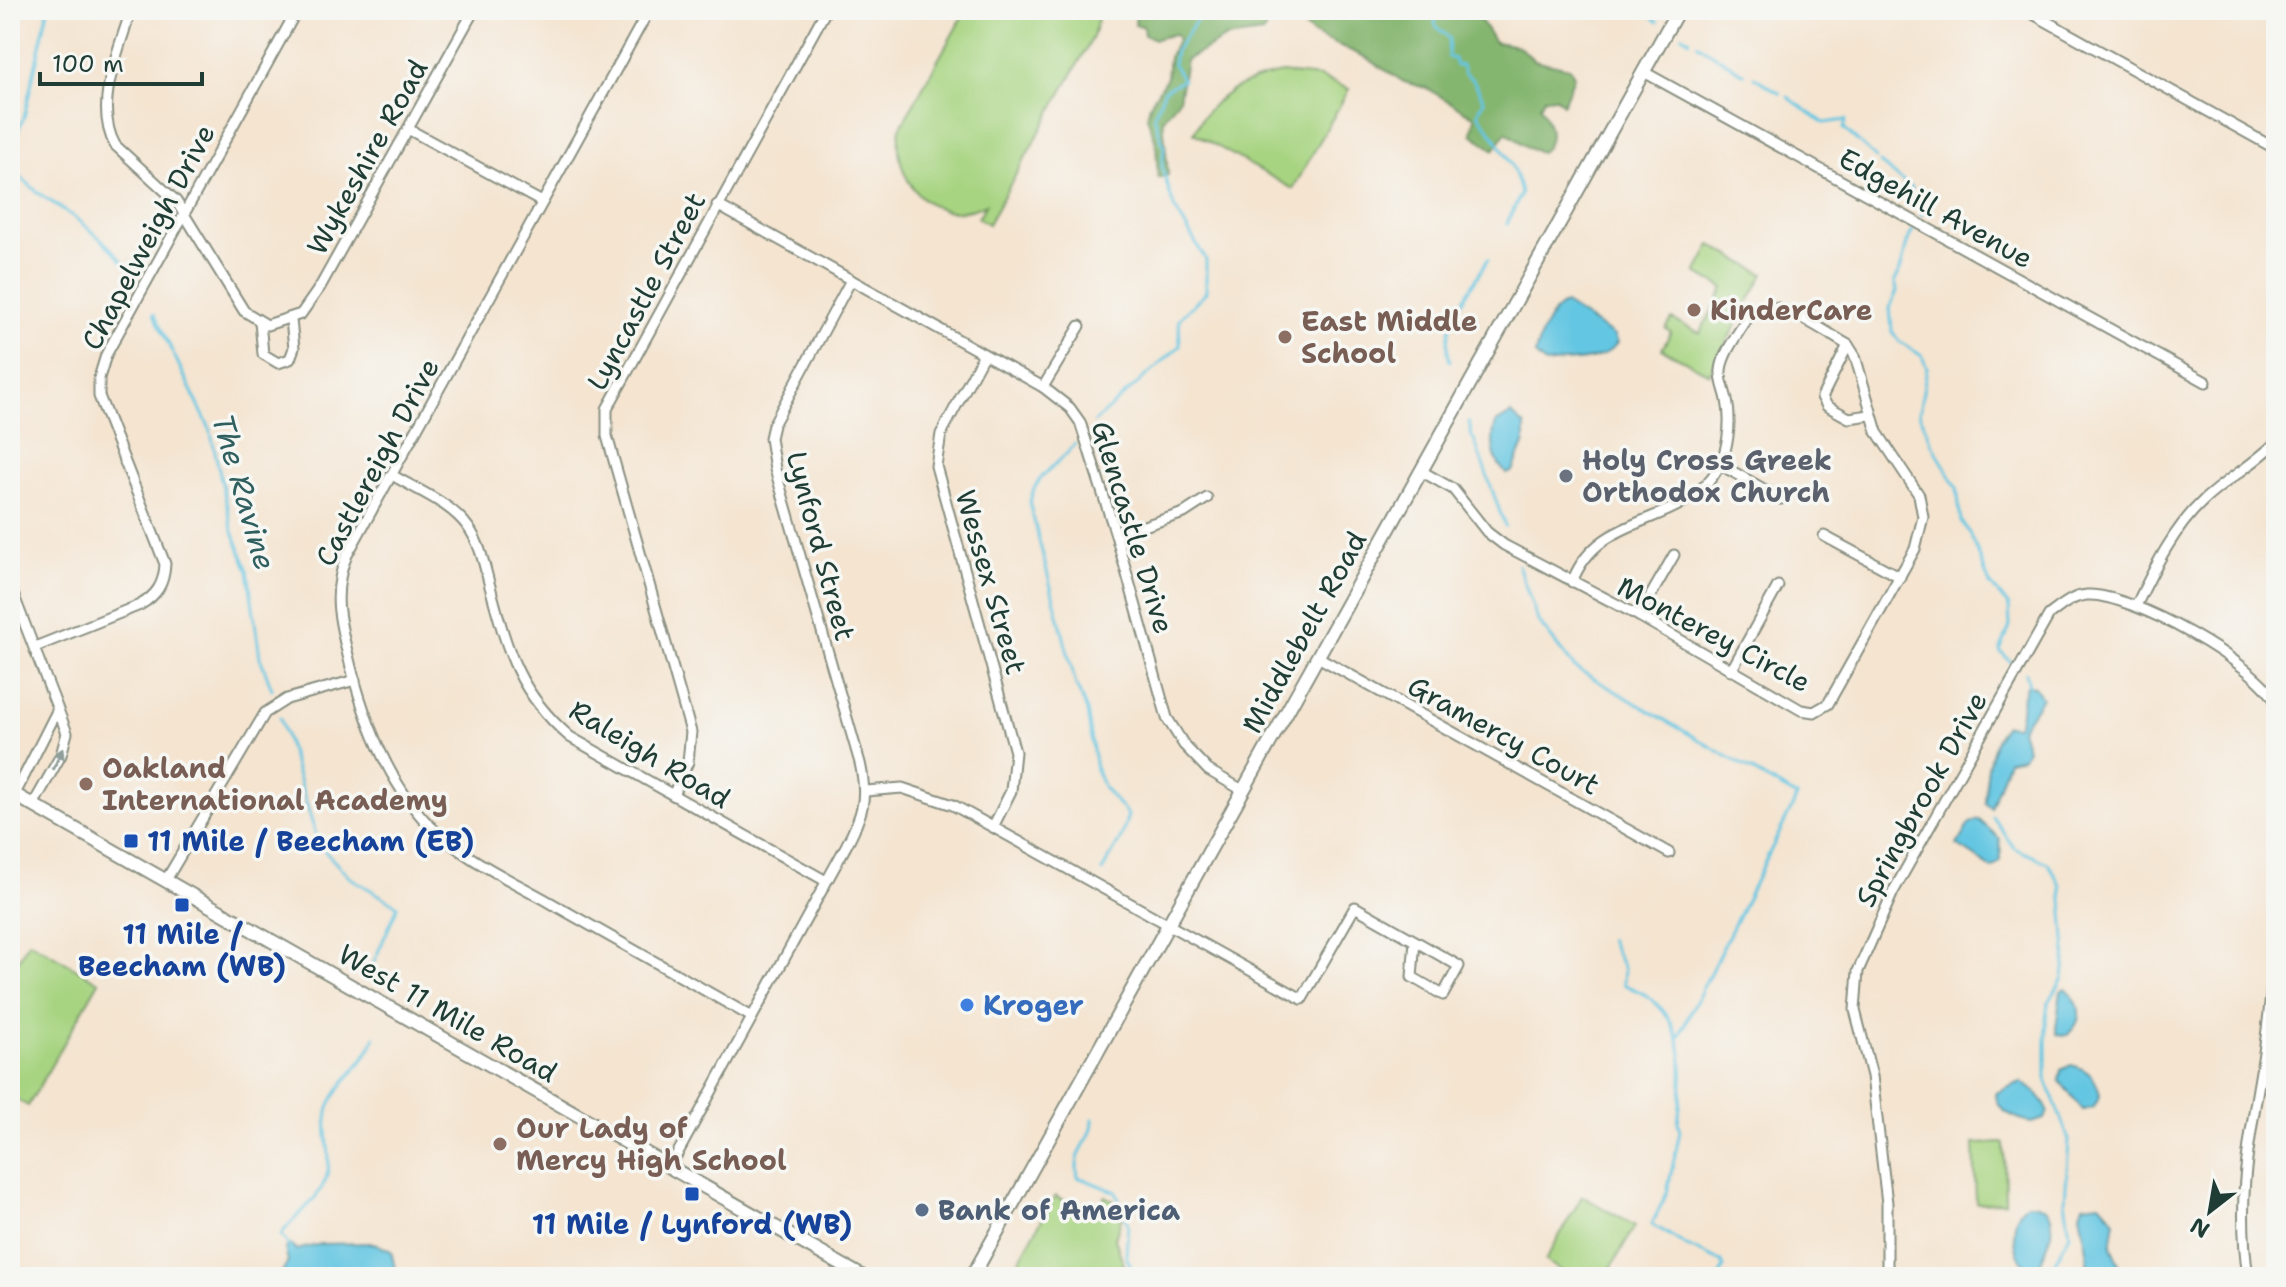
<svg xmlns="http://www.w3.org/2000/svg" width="2286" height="1287" viewBox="0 0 2286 1287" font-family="'Shantell Sans',sans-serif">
<rect width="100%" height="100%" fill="#f6f6f2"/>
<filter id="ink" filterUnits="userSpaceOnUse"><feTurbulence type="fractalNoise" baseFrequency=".0125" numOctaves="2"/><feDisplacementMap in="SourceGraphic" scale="16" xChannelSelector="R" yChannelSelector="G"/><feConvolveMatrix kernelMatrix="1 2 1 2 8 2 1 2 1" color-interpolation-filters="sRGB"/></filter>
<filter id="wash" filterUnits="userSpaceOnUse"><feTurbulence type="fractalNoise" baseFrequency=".006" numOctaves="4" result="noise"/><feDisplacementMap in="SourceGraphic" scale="32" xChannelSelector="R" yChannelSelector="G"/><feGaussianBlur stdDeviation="1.8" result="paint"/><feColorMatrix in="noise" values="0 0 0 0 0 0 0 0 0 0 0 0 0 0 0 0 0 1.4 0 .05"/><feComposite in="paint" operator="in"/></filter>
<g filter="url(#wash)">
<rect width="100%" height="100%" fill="#f4e4d0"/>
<g fill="#a7d481" stroke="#63885a" stroke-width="2">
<path d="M966,10H1100L1093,37L988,224L978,218L986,204C933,231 890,179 900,128Z"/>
<path d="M1282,73L1320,77L1349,89L1293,189L1194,133C1210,96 1244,80 1282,73Z"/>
<path d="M1711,245L1764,274L1709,374L1662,349L1671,332L1666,329L1672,319L1700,333L1724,288L1696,273Z"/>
<path d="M29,941L99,982L28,1106L10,1096V974Z"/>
<path d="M2004,1143L2005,1202L1976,1203L1974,1144Z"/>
<path d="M1055,1196L1094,1217L1105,1196L1125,1207L1115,1239L1128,1277H1010Z"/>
<path d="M1582,1196L1635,1226L1606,1277H1573L1545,1261Z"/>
</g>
<g fill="#85b66f" stroke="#527a52" stroke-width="2">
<path d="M1136,10H1251L1270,19L1263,33L1226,38L1186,60L1179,99L1163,120L1168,175L1158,178L1156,142L1147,117L1150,104L1167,77L1169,57L1178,39L1175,34L1155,39L1144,35L1143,26L1135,25Z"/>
<path d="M1280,10H1474L1495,42L1518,46L1534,60L1570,68L1574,76L1563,104L1555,97L1544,98L1540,106C1548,120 1557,140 1541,152L1530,149L1506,132L1494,150L1472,134L1475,117L1426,88L1404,82L1365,57L1313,34L1297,19Z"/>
</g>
<g fill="#64c6e2" stroke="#42828b" stroke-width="2">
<path d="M1565,304L1614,336L1617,343C1600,366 1570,359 1545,364L1535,355C1538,340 1551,308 1565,304Z"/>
<path d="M1511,414L1525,426V442L1513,471L1507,474C1492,460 1490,441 1496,423Z"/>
<path d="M2026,686L2035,687L2042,698L2021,729L2027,749L2023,757L2008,760L1991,808L1985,803C1986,777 1988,746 2005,725L2017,726C2024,715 2019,700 2026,686Z"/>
<path d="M1978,819L2000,839L2001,861L1992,868L1957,845L1969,824Z"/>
<path d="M2065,988C2082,1003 2085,1020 2067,1035L2057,1034L2056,1029L2061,991Z"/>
<path d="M2071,1065C2089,1069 2097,1079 2100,1096L2094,1107L2083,1110L2059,1080L2061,1070Z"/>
<path d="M2021,1082C2034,1090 2042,1096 2048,1111L2045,1119L2031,1123C2016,1117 1996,1113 1996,1093Z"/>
<path d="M2027,1203C2067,1202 2049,1246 2038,1268L2029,1269C2012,1254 2008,1219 2027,1203Z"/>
<path d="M2100,1203L2115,1220L2111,1247L2125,1277H2085L2088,1255L2080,1213L2083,1205Z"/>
<path d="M374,1243L391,1251L397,1277H279L288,1262L285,1249L290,1245L296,1250L321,1244Z"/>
</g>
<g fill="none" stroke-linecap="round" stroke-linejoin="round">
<g stroke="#64c6e2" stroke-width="3">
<path d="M1433,10L1436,26L1449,38L1448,57L1454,59L1456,66L1462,65L1464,73L1473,80L1484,100L1478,114C1496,139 1515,162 1521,194L1507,223"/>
<path d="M1649,14L1658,22"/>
<path d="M1682,35L1690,40"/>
<path d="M1697,44L1744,74"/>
<path d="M1754,77L1780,93"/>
<path d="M1788,97L1824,123L1846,120L1844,129L1876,158"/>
<path d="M10,148L24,117L48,10"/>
<path d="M1880,163L1912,189"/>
<path d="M10,168C22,177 32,189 44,197C77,218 107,240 130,271"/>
<path d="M1920,194L1926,196L1921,215"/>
<path d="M1913,230C1901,250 1907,260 1895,281L1897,291L1890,308L1892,331L1899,341L1922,356L1927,368L1919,413L1932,444L1957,488L1961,522L1970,533L1990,584L2009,606L2010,626L2000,651L2012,663"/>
<path d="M154,314L210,429L232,529L248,571L260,657L272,689"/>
<path d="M1450,361C1439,326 1472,288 1488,259"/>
<path d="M1094,422L1180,346L1179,319L1206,292V260L1174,207L1162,168L1164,147L1154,115L1165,89L1183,80L1173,64L1175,51L1204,10"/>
<path d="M1469,422L1472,437"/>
<path d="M1474,439L1505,526"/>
<path d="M1075,444C1060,465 1031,476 1030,505L1076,685L1087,711L1096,769L1104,788L1128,815L1121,838L1102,871"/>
<path d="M1518,565L1538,621L1574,667L1797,797L1678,1038"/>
<path d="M2026,673L2030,690"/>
<path d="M280,718L319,845L349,877L398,906L373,964"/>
<path d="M1993,817L2014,848L2048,863L2061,886L2066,952L2063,978L2048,1004L2046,1018V1079L2069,1140L2065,1201L2070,1234L2054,1264L2053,1277"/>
<path d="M1609,939L1624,969L1623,984C1632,989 1644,992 1651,999C1691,1031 1683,1079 1678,1123L1680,1131L1667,1193L1652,1224L1687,1246L1722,1262L1724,1267L1719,1277"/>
<path d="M1093,1119C1094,1140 1072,1149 1078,1177L1116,1192L1128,1224L1126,1256L1136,1277"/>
<path d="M291,1249L281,1235C295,1214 323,1199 328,1171C332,1149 321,1125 331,1103C342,1078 364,1066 375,1037"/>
</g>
</g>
</g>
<g filter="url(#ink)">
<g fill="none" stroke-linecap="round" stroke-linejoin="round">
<defs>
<g id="minor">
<path d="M131,10C119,51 93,105 115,145L176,201L244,311L267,325L301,314L320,287L474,10"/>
<path d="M649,10L347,555C330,595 341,627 351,667C365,721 389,783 428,824C462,858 509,879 551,903C618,941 685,979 752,1017"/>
<path d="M2026,10L2276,149"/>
<path d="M1644,72L2206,382"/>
<path d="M408,129L542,202"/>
<path d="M717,205L1043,387L1070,408L1080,422L1116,535L1167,718L1184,745L1208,770L1244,791"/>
<path d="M260,322L263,354L278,363L290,359L294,348L291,320"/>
<path d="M1848,345L1822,397L1827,406L1849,418L1870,415"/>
<path d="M983,356L941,434L936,466L1015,752L1011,791L994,825"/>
<path d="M1043,387L1080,326"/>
<path d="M1721,465L1781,499"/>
<path d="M1421,471L1453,489L1487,532L1504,545L1639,616L1801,710L1814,712L1828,704L1915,549L1923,517L1919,495L1877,432L1855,356L1848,345C1826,333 1773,293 1752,311C1743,327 1723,351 1721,370C1720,380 1725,390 1727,400C1732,424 1728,456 1713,476C1674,529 1599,512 1572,582"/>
<path d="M392,475C417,490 451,503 468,527C481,544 485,569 491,590C508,653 519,693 570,737L826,881"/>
<path d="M1116,535L1184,513L1207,498"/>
<path d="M1824,536L1900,577"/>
<path d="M10,586L67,733L61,755L33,805"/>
<path d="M2136,606C2154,569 2173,529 2203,501C2226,479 2254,465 2276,442"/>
<path d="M1639,616L1674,555"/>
<path d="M35,647L140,605C157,595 164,584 165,564L99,396V378L106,355L297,10"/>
<path d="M1318,657L1669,853"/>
<path d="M1731,671L1778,586"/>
<path d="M866,791L902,788L953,805L1302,999L1355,907L1415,941L1412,977L1443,995L1459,966L1415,941"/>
<path d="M15,794L57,711"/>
<path d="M673,795L688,762L691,732L607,436V409L826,10"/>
<path d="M166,880L265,713L287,699L355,680"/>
<path d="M670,1167L846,846C863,814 868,798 860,763L775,469L770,438L773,425L851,280"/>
<path d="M1887,1277V1203L1872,1076L1855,1010L1858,971L1893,892L2049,615C2061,606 2072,596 2087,595C2129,592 2259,664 2276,703"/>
<path d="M2248,1277C2236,1194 2250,1139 2263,1059C2269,1021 2272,982 2276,944"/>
</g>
<g id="tertiary">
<path d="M10,792L863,1277"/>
<path d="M972,1277L1678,10"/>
</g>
</defs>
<use href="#minor" stroke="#8a9082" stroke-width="13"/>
<use href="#tertiary" stroke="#8a9082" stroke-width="16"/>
<use href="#minor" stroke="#fff" stroke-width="9"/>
<use href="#tertiary" stroke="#fff" stroke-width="12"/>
</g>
<defs><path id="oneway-solid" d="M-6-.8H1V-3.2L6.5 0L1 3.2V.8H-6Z" transform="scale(2)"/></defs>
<use fill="#8f9e9a" href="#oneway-solid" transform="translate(58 759) rotate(-66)"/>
</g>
<g fill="#8d6e63" stroke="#f6f6f2" stroke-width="3">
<circle cx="1694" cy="310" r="8"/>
<circle cx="1285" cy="337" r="8"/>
<circle cx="86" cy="784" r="8"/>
<circle cx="500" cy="1144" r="8"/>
</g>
<circle fill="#6b7280" stroke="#f6f6f2" stroke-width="3" cx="1566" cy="476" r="8"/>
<g fill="#1a4fb4" stroke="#f6f6f2" stroke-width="3">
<rect x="123" y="833" width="16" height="16" rx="4"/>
<rect x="174" y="897" width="16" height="16" rx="4"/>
<rect x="684" y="1186" width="16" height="16" rx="4"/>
</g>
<circle fill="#3f7fe0" stroke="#f6f6f2" stroke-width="3" cx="967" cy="1005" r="8"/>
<circle fill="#5c6f8a" stroke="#f6f6f2" stroke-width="3" cx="922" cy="1210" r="8"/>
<g text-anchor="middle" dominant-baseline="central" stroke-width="7" stroke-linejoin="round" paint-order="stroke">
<g font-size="28" fill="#1f3d34" stroke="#f6f6f2">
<text transform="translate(367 157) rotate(-61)">Wykeshire Road</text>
<text transform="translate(1936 208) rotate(29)">Edgehill Avenue</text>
<text transform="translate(148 237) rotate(-62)">Chapelweigh Drive</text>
<text transform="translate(646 291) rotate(-62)">Lyncastle Street</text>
<text transform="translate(377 462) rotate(-62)">Castlereigh Drive</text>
<text transform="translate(1133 527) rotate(73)">Glencastle Drive</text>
<text transform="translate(821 546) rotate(75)">Lynford Street</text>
<text transform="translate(991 582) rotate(74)">Wessex Street</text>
<text transform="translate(1304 632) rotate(-61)">Middlebelt Road</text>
<text transform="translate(1714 634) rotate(28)">Monterey Circle</text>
<text transform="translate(1504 735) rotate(29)">Gramercy Court</text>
<text transform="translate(650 754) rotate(31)">Raleigh Road</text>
<text transform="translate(1921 799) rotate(-61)">Springbrook Drive</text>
<text transform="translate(448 1013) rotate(30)">West 11 Mile Road</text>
</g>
<g font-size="28" font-weight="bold" fill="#785e54" stroke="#f6f6f2" text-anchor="start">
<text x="1710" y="310">KinderCare</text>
<text x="1301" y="321">East Middle<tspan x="1301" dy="32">School</tspan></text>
<text x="102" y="768">Oakland<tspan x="102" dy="32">International Academy</tspan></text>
<text x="516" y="1128">Our Lady of<tspan x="516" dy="32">Mercy High School</tspan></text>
</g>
<g font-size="28" font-weight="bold" fill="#5b616d" stroke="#f6f6f2" text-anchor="start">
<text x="1582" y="460">Holy Cross Greek<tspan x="1582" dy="32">Orthodox Church</tspan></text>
</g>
<g font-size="28" font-weight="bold" fill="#164399" stroke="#f6f6f2">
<text x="147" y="841" text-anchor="start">11 Mile / Beecham (EB)</text>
<text x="182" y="934">11 Mile /<tspan x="182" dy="32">Beecham (WB)</tspan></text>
<text x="692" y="1224">11 Mile / Lynford (WB)</text>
</g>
<g font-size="28" font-weight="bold" fill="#366cbe" stroke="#f6f6f2" text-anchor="start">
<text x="983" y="1005">Kroger</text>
</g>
<g font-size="28" font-weight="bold" fill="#4e5e75" stroke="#f6f6f2" text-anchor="start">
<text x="938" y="1210">Bank of America</text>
</g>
<g font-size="30" font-style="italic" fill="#305f60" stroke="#f6f6f2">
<text transform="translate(244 492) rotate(74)">The Ravine</text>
</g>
</g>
<rect width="2286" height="1287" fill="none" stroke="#f6f6f2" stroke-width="40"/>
<g transform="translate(2210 1211) rotate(211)" stroke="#f6f6f2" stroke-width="6" paint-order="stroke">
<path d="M0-6L14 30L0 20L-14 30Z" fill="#1f3d34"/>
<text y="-12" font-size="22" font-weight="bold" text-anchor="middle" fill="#1f3d34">N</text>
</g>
<path d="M40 72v12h162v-12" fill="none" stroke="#1f3d34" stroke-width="4"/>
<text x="52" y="72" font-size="24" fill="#1f3d34" stroke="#f6f6f2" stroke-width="6" paint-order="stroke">100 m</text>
</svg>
